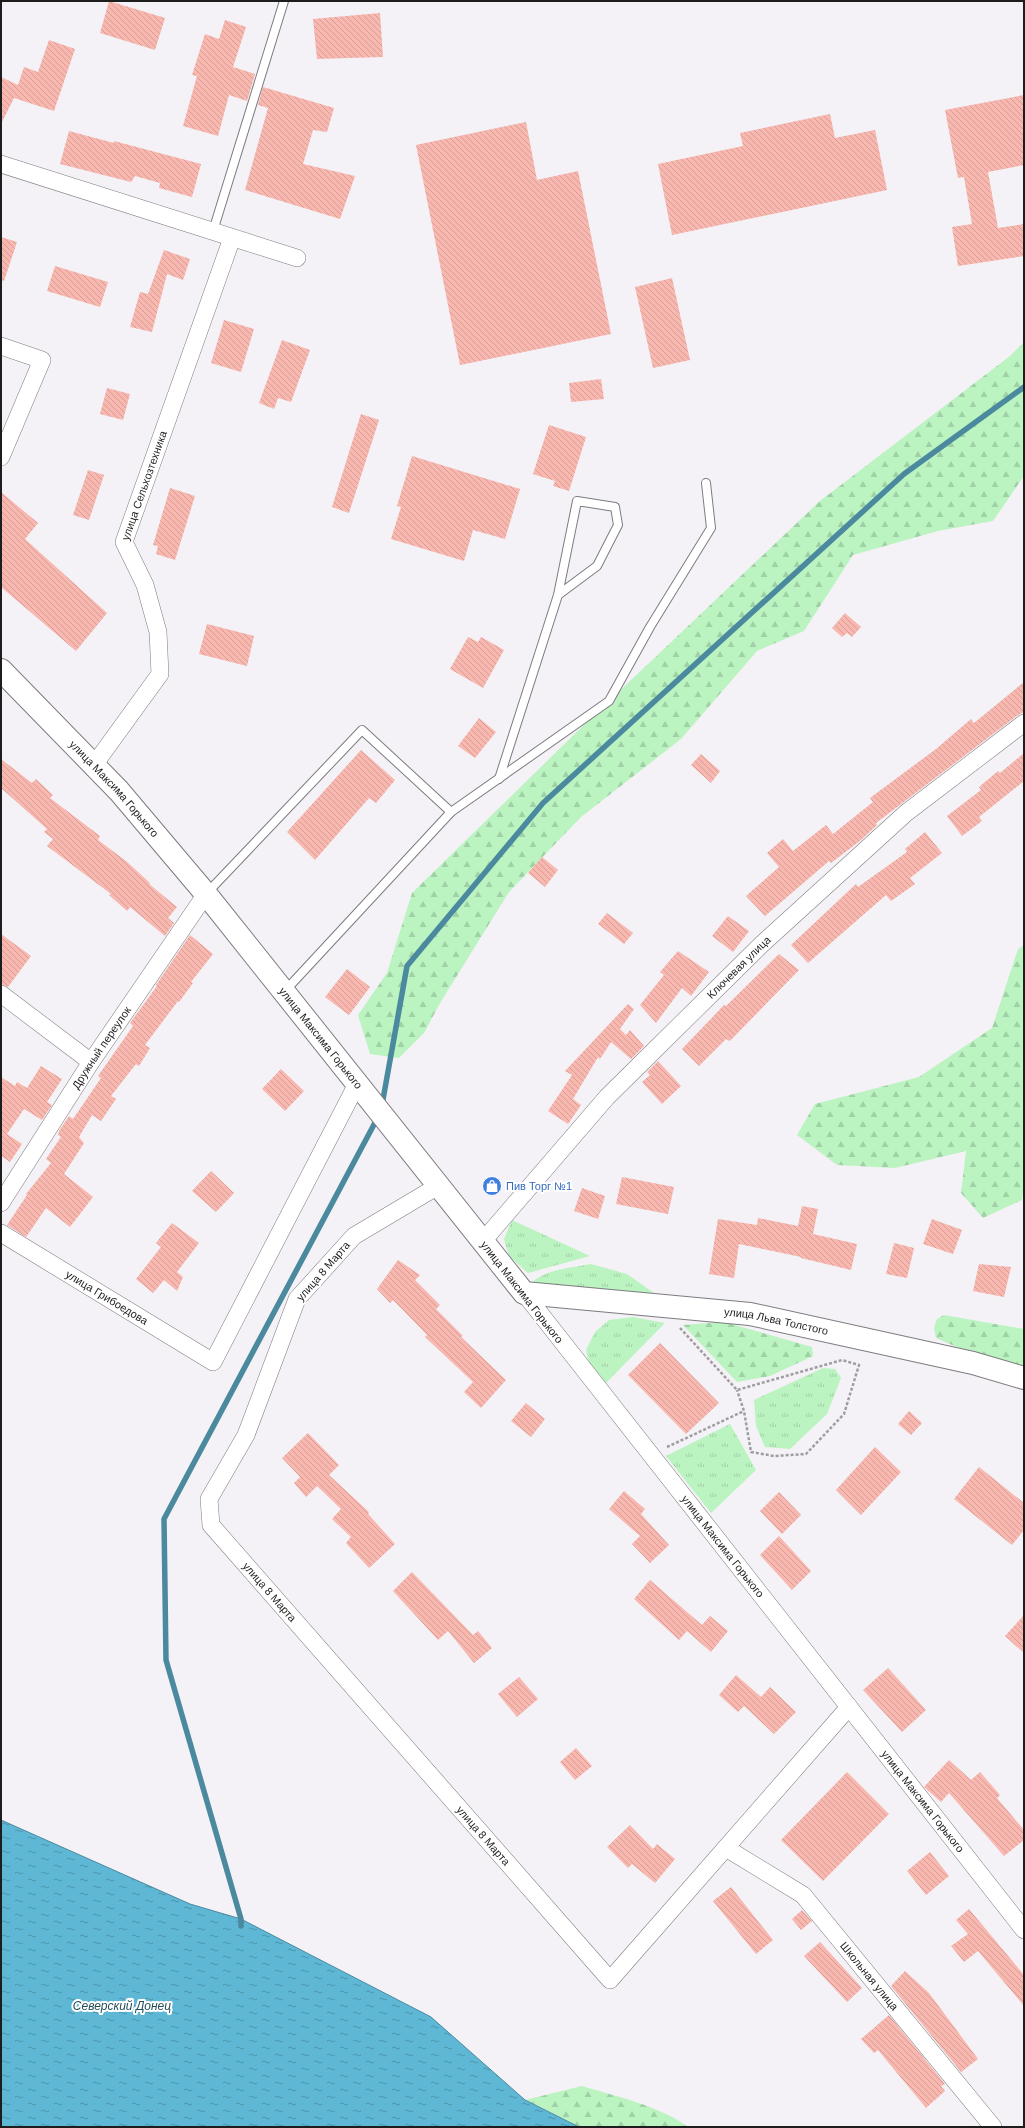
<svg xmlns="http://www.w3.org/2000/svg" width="1025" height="2128" viewBox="0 0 1025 2128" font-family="Arial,sans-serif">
<defs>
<pattern id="grass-tufts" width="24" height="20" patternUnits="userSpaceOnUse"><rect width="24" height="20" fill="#bbf3c1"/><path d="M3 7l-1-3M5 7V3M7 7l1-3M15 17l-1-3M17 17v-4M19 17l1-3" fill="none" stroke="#a0d0a5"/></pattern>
<pattern id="forest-firs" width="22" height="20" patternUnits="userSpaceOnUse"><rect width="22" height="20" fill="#bbf3c1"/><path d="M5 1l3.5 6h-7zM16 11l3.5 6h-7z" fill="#a0d0a5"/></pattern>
<pattern id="water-ripples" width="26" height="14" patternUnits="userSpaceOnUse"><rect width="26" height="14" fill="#5db7d5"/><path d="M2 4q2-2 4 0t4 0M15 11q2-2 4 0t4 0" fill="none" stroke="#4c94ac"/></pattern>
<pattern id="building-back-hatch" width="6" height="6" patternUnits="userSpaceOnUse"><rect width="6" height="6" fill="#f8b7af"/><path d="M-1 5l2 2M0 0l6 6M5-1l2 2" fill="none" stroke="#d49d96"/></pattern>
</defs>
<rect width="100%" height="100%" fill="#f4f2f6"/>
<g fill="url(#grass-tufts)">
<path d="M512,1220L590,1256L528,1273L509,1256L504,1239Z"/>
<path d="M591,1264L627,1274L654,1293L528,1287C541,1269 571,1268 591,1264Z"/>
<path d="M633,1317L665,1323L606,1383L590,1368L586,1350L595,1332L609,1320Z"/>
<path d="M823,1368L835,1369L841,1378L827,1414L790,1449L765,1447L756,1426L754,1400Z"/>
<path d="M730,1424L756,1470L711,1513L666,1456Z"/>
</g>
<g fill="url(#forest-firs)">
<path d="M1024,342V476L993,521L938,531L853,555L804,631L757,651L681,739L581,817L509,892L440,1003L424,1033L399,1058L370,1054L358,1015L387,973L412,893L589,720L820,501L1010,356Z"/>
<path d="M1024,945V1185L1022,1200L983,1218L961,1193L966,1151L895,1168L837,1165L797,1135L815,1104L919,1077L992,1028L1018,949Z"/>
<path d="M944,1315L1024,1329V1368L959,1348L936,1338L934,1328L937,1319Z"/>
<path d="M724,1322L812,1347L813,1356L770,1376L737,1382L683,1325Z"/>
<path d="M582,2086C615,2096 660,2106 688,2127H579L525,2100Z"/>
</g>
<path fill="url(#water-ripples)" stroke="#4a899e" d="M1,1820L190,1904L241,1919L431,2017L525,2100L579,2127H1Z"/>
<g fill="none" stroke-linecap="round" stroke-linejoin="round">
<g stroke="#4a899e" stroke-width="5.5">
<path d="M382,1105L407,966L543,803L904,474L1024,387"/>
<path d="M241,1926V1919L166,1660L164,1519L378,1117"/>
</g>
</g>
<g fill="url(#building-back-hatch)">
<path d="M109,1L165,18L155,50L100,33Z"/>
<path d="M380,13L383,57L317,59L313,19Z"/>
<path d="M225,20L246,27L233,67L255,74L247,101L229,95L218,136L183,126L197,76L192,75L205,34L219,39Z"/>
<path d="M49,40L75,49L54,111L14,98L1,124V77L18,85L24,67L38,72Z"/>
<path d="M263,87L334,108L327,132L313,130L303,164L355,176L340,219L245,190L268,108L258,105Z"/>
<path d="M1024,95V165L988,172L998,228L1024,224V256L958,266L952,227L972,224L964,177L958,178L945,110Z"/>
<path d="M830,114L835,138L875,130L887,190L672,235L658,164L743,146L740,133Z"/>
<path d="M526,122L537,180L578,171L611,334L460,365L416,145Z"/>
<path d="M69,131L114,143V141L201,164L192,197L159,188L160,183L135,176L131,182L60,164Z"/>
<path d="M1,237L17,242L4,281L1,280Z"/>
<path d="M164,250L190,259L183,280L167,274L152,332L130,327L140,292L148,294Z"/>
<path d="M55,266L108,282L100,307L47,291Z"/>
<path d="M672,278L690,360L653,368L635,287Z"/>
<path d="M224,320L254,329L241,372L211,363Z"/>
<path d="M282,340L310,350L291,402L278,398L274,409L259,403Z"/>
<path d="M601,379L604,399L571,402L569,383Z"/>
<path d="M107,388L130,394L123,420L100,414Z"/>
<path d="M361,414L379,420L349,513L332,507Z"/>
<path d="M549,425L586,437L569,491L553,486L555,481L533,474Z"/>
<path d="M412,456L520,489L505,539L473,530L464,561L391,539L401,507L397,506Z"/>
<path d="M88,470L104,475L89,520L73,515Z"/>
<path d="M170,488L195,496L175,560L156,554L158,546L153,545Z"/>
<path d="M1,492L38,523L25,539L107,613L76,651L1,587Z"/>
<path d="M845,613L861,627L852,637L847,633L842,637L832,628Z"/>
<path d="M207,624L254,636L247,666L199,654Z"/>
<path d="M468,637L478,642L481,637L504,650L483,688L450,669Z"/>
<path d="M1024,682V712L1018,715L876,823L877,825L861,840L831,863L829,861L765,916L746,896L779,867L767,853L783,839L793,851L826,825L833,834L873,802L870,798L936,749L971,719L974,723Z"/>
<path d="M479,718L496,732L475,758L458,746Z"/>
<path d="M361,750L395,780L376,803L369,798L315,860L287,832Z"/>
<path d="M1024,753V781L979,817L982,821L962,836L947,816L981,790L979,787L998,771L1000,773Z"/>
<path d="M701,754L720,771L711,783L691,765Z"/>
<path d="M1,759L32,783L36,779L53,795L50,798L100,836L98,840L126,861L150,883L149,884L177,907L168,918L174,923L165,936L130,907L127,911L109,895L111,894L47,846L53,839L44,832L47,829L1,788Z"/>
<path d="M925,832L942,853L910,878L915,884L891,901L886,895L808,963L791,945L856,884L858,887L907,852L905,849Z"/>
<path d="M542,857L558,870L545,887L528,873Z"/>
<path d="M607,913L633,933L624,944L598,924Z"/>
<path d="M728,916L749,931L733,952L712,936Z"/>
<path d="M1,934L31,956L8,987L1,984Z"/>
<path d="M190,935L213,954L191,982L193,983L179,1002L178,1001L145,1045L150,1048L139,1066L136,1064L111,1096L116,1099L101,1121L92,1115L79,1137L84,1143L64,1174L93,1197L70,1227L46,1208L26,1237L7,1225L27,1195L26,1194L51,1163L46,1159L61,1137L58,1135L59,1131L69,1116L73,1119L101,1078L98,1076L133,1026L130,1023L157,986L156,985Z"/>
<path d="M678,951L709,972L691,996L682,988L656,1023L640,1005L664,975L660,972Z"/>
<path d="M779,954L799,970L730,1041L726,1039L699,1066L682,1049L724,1005L726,1006Z"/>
<path d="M347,969L370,987L349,1015L325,997Z"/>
<path d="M628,1004L634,1009L620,1029L626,1035L630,1030L644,1046L631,1059L611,1042L600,1059L598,1057L573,1099L581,1105L568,1124L548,1111L572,1075L565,1071Z"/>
<path d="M658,1061L681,1086L662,1104L642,1082L650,1075L647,1072Z"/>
<path d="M41,1066L62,1079L47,1102L52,1105L42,1120L24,1109L7,1134L22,1144L10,1162L1,1156V1077L15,1086L17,1082L27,1088Z"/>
<path d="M281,1069L304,1091L285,1111L262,1089Z"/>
<path d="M211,1171L234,1193L216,1212L192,1191Z"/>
<path d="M622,1177L674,1187L668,1214L616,1204Z"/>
<path d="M582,1188L605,1196L598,1219L574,1211Z"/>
<path d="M802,1206L818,1209L813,1234L857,1244L851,1270L801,1258V1257L739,1244L734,1278L709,1274L718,1219L757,1225L758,1218L798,1226Z"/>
<path d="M932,1219L962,1230L953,1254L923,1244Z"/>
<path d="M172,1223L199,1243L177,1272L183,1277L177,1291L164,1280L153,1293L136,1279L161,1247L156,1243Z"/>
<path d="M894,1243L914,1248L907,1278L886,1274Z"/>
<path d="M398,1260L420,1275L415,1280L440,1305L436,1309L463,1336L461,1337L506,1380L481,1408L464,1392L473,1382L425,1337L427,1335L393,1300L390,1303L377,1289Z"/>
<path d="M979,1264L1011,1267L1004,1297L973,1291Z"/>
<path d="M660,1343L719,1403L686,1434L628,1375Z"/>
<path d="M526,1403L545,1419L531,1437L511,1421Z"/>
<path d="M909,1411L922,1423L911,1435L898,1424Z"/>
<path d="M308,1433L339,1465L329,1475L369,1512L368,1514L395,1544L369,1568L346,1543L351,1537L332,1519L341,1509L317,1486L306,1497L294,1483L300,1477L282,1458Z"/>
<path d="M875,1447L901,1472L861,1515L836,1490Z"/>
<path d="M979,1467L1024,1503V1530L1012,1545L954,1499Z"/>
<path d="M624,1491L645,1509L641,1514L669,1545L650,1563L632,1544L640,1536L609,1509Z"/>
<path d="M779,1492L801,1515L782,1534L760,1511Z"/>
<path d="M779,1536L811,1571L792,1590L760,1555Z"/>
<path d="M412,1572L473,1635L478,1631L492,1648L474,1663L448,1631L438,1640L393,1591Z"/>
<path d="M650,1580L702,1625L710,1616L728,1631L711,1652L687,1631L679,1640L634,1599Z"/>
<path d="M1024,1615V1653L1005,1636Z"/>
<path d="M888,1668L926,1710L902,1732L863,1690Z"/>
<path d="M736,1675L761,1697L770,1687L796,1712L774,1734L744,1706L738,1712L719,1695Z"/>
<path d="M519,1677L538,1699L517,1717L498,1694Z"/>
<path d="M576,1748L592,1766L575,1780L560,1762Z"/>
<path d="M949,1760L971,1780L980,1772L1000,1795L997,1798L1024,1830V1840L1004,1856L949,1793L941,1802L924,1787Z"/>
<path d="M847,1772L889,1814L823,1881L781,1840Z"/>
<path d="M630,1825L653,1849L657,1844L675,1859L655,1883L632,1864L628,1868L607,1847Z"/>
<path d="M930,1852L949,1876L926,1895L907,1871Z"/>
<path d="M731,1887L773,1940L756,1954L713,1901Z"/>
<path d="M969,1909L1024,1975V2006L978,1951L964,1962L951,1946L968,1934L956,1920Z"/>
<path d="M802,1910L812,1921L801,1930L792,1919Z"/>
<path d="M820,1942L862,1988L847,2002L804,1956Z"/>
<path d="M905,1971L929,1993L978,2059L961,2072L891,1986Z"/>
<path d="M889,2015L945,2084L941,2086L945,2091L926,2108L878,2050L874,2053L861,2039Z"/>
</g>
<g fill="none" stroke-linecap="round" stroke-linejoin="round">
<defs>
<g id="lane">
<path d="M213,231L284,1"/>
<path d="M499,779L558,595L577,501L615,507L618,525L597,566L558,595"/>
<path d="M451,812L609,701L650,627L711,528L706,483"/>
<path d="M206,894L362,730L451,812L284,992"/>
</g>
<g id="street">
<path d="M1,164L297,258"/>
<path d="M1,346L42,360L1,457"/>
<path id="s1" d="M94,765L160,674L158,632L145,585L124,542L232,238"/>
<path d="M1,994L91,1062"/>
<path id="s2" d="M438,1186L354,1236L297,1299L246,1435L209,1499L211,1525L610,1980L849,1707"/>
<path id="s3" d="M1,1203L91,1062L206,894"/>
<path id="s4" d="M1,1233L213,1362L357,1084"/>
<path id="s5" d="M483,1241L607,1097L762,944L906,813L1024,723"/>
<path id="s6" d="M524,1293L1024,1930"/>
<path id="s7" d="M726,1848L803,1895L993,2127"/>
</g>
<g id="secondary">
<path id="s8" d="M1,670L119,791L206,894L524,1293L750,1314L973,1363L1024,1378"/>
</g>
</defs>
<use href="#lane" stroke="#7d7b7f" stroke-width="10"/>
<use href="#street" stroke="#7d7b7f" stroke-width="18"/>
<use href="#secondary" stroke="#7d7b7f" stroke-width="24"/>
<g stroke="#9f9da0" stroke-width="2.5" stroke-dasharray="3 2" stroke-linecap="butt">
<path d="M680,1328L737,1390L842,1360L859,1365L844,1414L806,1454L774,1456L751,1452L744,1411L737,1390"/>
<path d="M667,1447L744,1411"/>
</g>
<use href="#lane" stroke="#fff" stroke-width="8"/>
<use href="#street" stroke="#fff" stroke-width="17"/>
<use href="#secondary" stroke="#fff" stroke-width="22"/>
</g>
<defs>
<symbol id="shop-disc" viewBox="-11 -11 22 22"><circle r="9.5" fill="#3f7fe0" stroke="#fff"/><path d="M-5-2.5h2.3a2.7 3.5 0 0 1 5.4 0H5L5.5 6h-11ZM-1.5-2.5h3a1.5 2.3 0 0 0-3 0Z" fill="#fff"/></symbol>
</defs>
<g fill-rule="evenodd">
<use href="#shop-disc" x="481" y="1175" width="22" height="22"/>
</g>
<g text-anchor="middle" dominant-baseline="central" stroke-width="4" stroke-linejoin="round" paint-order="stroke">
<g font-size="11" fill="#1d1d1e" stroke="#fff">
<text stroke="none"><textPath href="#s1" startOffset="311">улица Сельхозтехника</textPath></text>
<text stroke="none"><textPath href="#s8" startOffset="164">улица Максима Горького</textPath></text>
<text stroke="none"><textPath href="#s5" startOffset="375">Ключевая улица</textPath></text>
<text stroke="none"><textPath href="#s8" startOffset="488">улица Максима Горького</textPath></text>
<text stroke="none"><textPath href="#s3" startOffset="185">Дружный переулок</textPath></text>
<text transform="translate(323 1271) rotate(-49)">улица 8 Марта</text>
<text transform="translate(522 1292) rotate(52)">улица Максима Горького</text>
<text stroke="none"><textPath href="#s4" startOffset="124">улица Грибоедова</textPath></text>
<text stroke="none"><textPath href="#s8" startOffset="1068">улица Льва Толстого</textPath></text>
<text stroke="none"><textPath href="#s6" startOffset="322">улица Максима Горького</textPath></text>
<text stroke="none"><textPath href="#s2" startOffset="517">улица 8 Марта</textPath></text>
<text stroke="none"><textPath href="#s6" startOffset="646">улица Максима Горького</textPath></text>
<text stroke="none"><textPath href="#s2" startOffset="841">улица 8 Марта</textPath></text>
<text stroke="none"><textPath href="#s7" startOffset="195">Школьная улица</textPath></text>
</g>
<g font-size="11" fill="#366cbe" stroke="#fff" text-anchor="start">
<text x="506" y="1186">Пив Торг №1</text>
</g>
<g font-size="12" font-style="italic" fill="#254d5a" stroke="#fff">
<text x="122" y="2006">Северский Донец</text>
</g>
</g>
<rect width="1025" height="2128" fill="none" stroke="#1d1d1e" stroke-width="4"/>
</svg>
